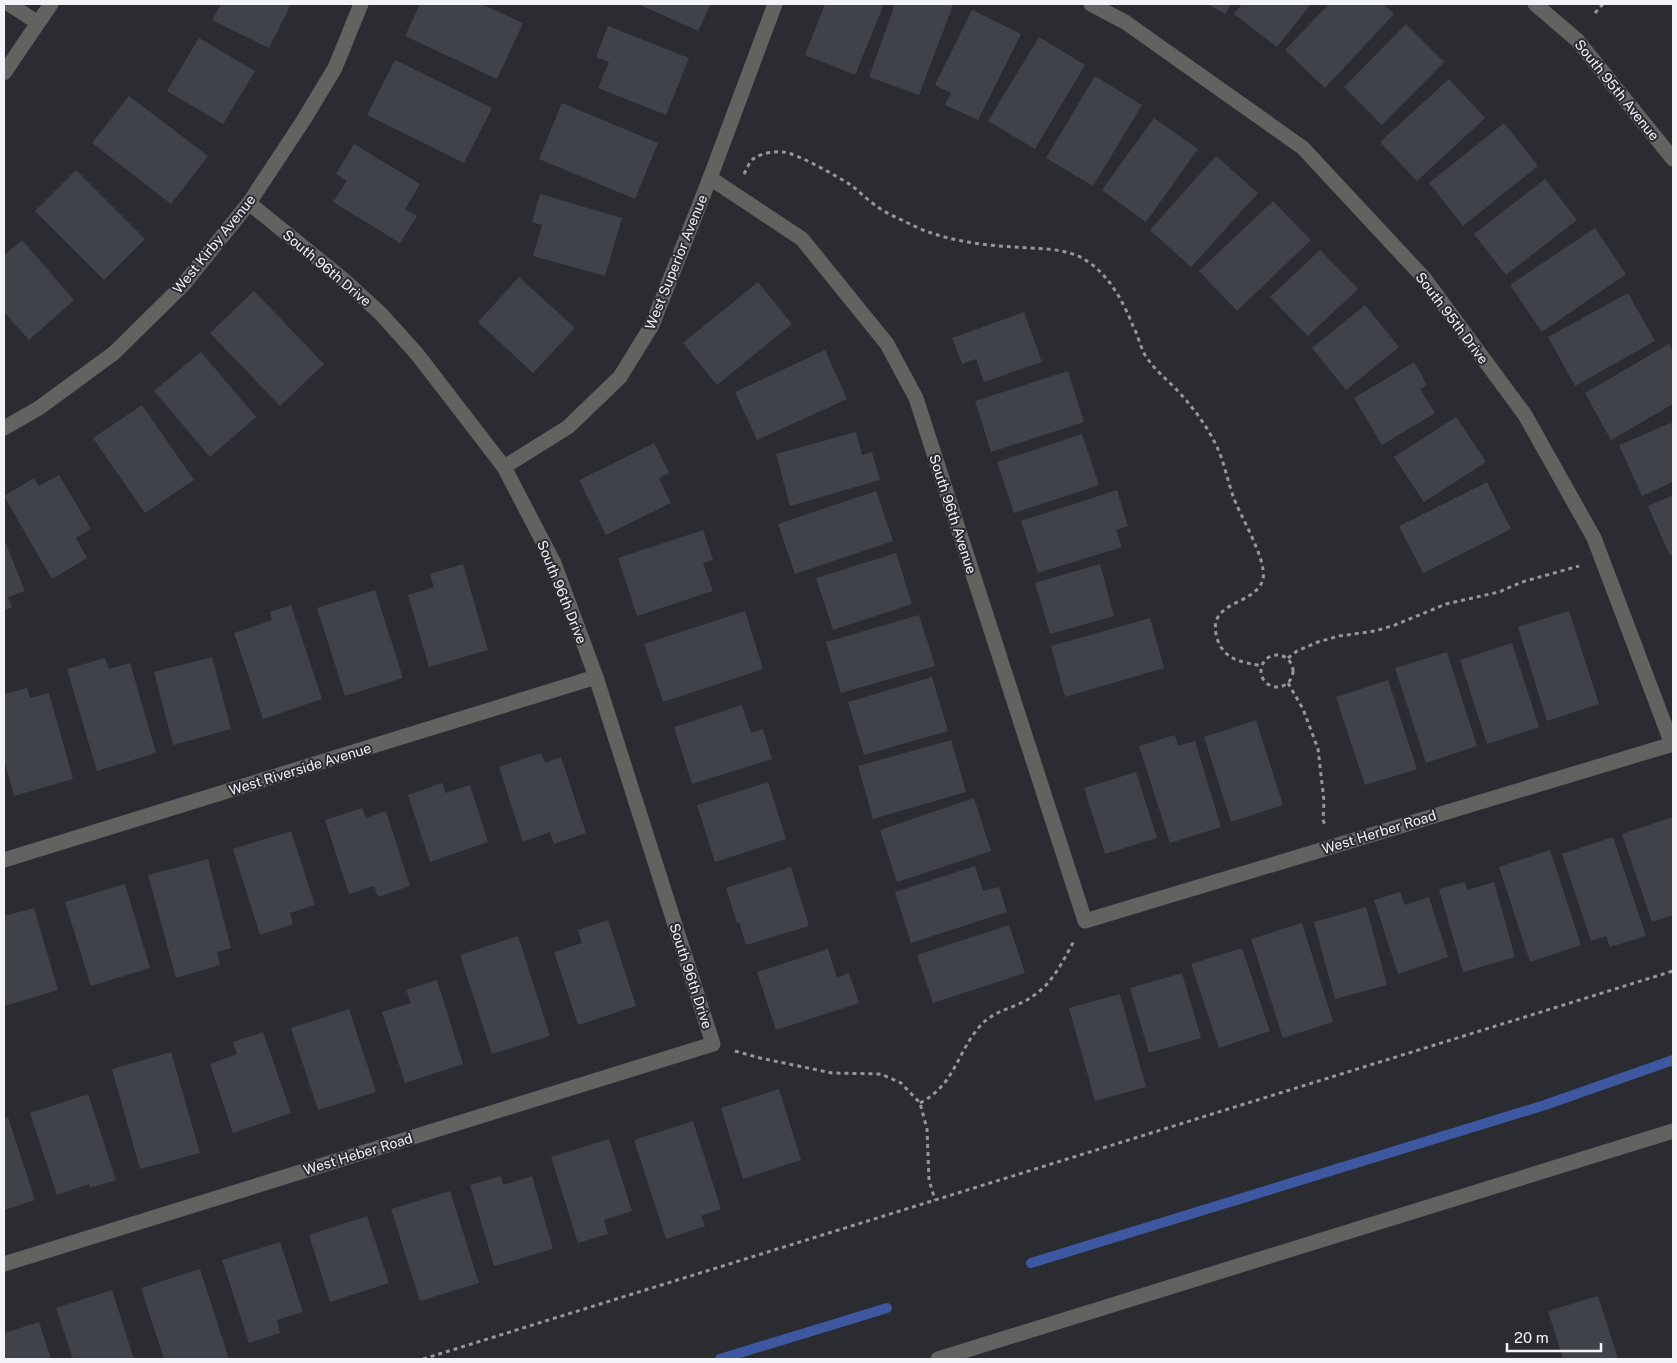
<svg xmlns="http://www.w3.org/2000/svg" width="1677" height="1363" viewBox="0 0 1677 1363" font-family="'Public Sans',sans-serif">
<rect width="100%" height="100%" fill="#2a2c32"/>
<g fill="none" stroke-linecap="round" stroke-linejoin="round">
<g stroke="#3d58a1" stroke-width="10">
<path d="M1031,1263L1545,1105L1673,1060"/>
<path d="M720,1359L887,1308"/>
</g>
</g>
<g fill="#3f4248">
<path d="M221,4H291L269,48L212,20Z"/>
<path d="M420,4H481L523,23L497,79L405,36Z"/>
<path d="M638,4H711L698,31Z"/>
<path d="M825,4H884L855,75L805,55Z"/>
<path d="M895,4L953,5L919,95L869,77Z"/>
<path d="M1208,4H1231L1225,14Z"/>
<path d="M1242,4H1311L1277,47L1234,14Z"/>
<path d="M1329,4H1383L1394,14L1325,88L1285,50Z"/>
<path d="M972,10L1021,34L978,120L945,105L951,93L935,85Z"/>
<path d="M1406,24L1444,62L1382,125L1344,87Z"/>
<path d="M608,26L689,58L666,115L598,88L609,62L596,57Z"/>
<path d="M1039,37L1085,65L1035,149L988,121Z"/>
<path d="M199,38L255,71L223,124L167,91Z"/>
<path d="M395,60L492,108L464,163L367,115Z"/>
<path d="M1095,76L1142,105L1093,186L1046,158Z"/>
<path d="M1449,79L1485,118L1417,181L1380,142Z"/>
<path d="M129,96L208,156L171,204L92,143Z"/>
<path d="M562,103L658,143L635,199L539,159Z"/>
<path d="M1154,118L1198,149L1146,222L1102,190Z"/>
<path d="M1504,123L1538,166L1463,226L1429,183Z"/>
<path d="M354,144L420,184L405,209L417,216L400,243L333,202L347,181L336,174Z"/>
<path d="M1216,156L1258,193L1191,267L1150,230Z"/>
<path d="M76,170L145,239L104,280L35,211Z"/>
<path d="M1545,179L1577,220L1506,275L1474,234Z"/>
<path d="M540,194L622,218L605,276L533,256L542,225L532,222Z"/>
<path d="M1273,201L1311,240L1237,311L1199,271Z"/>
<path d="M1595,228L1626,274L1542,332L1510,285Z"/>
<path d="M22,240L74,300L29,340L4,312V255Z"/>
<path d="M1320,250L1358,289L1308,336L1270,297Z"/>
<path d="M519,277L575,328L533,373L478,322Z"/>
<path d="M758,282L792,324L717,385L683,343Z"/>
<path d="M254,291L324,364L280,406L210,333Z"/>
<path d="M1628,293L1655,341L1575,386L1548,337Z"/>
<path d="M1365,305L1399,347L1346,390L1312,348Z"/>
<path d="M1024,312L1042,362L984,382L976,359L962,364L952,338Z"/>
<path d="M1669,344L1673,351V404L1611,440L1585,393Z"/>
<path d="M825,350L847,399L757,440L735,392Z"/>
<path d="M201,352L256,417L210,457L154,391Z"/>
<path d="M1414,362L1427,385L1420,389L1435,413L1382,445L1354,398Z"/>
<path d="M1068,371L1084,422L991,452L975,401Z"/>
<path d="M142,405L194,480L145,513L93,438Z"/>
<path d="M1456,417L1486,462L1424,502L1394,457Z"/>
<path d="M1673,422V482L1642,496L1619,445Z"/>
<path d="M856,432L862,455L872,452L880,480L790,506L776,454Z"/>
<path d="M1082,434L1099,485L1014,513L997,462Z"/>
<path d="M654,443L669,473L659,478L671,503L606,535L579,480Z"/>
<path d="M59,475L91,529L76,538L87,558L52,579L4,496L34,478L39,486Z"/>
<path d="M1487,482L1511,529L1423,573L1399,526Z"/>
<path d="M1117,490L1128,526L1116,530L1122,547L1038,573L1021,521Z"/>
<path d="M876,491L893,541L795,574L778,524Z"/>
<path d="M1673,495V554L1670,556L1648,506Z"/>
<path d="M703,530L713,560L703,563L713,591L637,616L618,558Z"/>
<path d="M4,539L25,591L8,597L12,607L4,611Z"/>
<path d="M896,553L912,604L833,630L816,578Z"/>
<path d="M463,564L488,650L429,667L408,595L434,587L430,574Z"/>
<path d="M1100,564L1114,616L1050,634L1035,583Z"/>
<path d="M375,590L403,678L345,696L317,608Z"/>
<path d="M291,605L322,699L263,719L234,633L272,620L270,612Z"/>
<path d="M745,611L763,669L663,702L644,644Z"/>
<path d="M1569,611L1599,704L1547,721L1518,627Z"/>
<path d="M919,615L935,666L841,693L826,642Z"/>
<path d="M1150,618L1164,668L1065,697L1051,646Z"/>
<path d="M1512,643L1539,727L1487,744L1460,660Z"/>
<path d="M1447,652L1477,746L1426,763L1395,668Z"/>
<path d="M212,657L231,729L173,745L154,672Z"/>
<path d="M105,658L109,669L130,663L156,753L97,771L67,669Z"/>
<path d="M932,677L948,731L864,755L848,702Z"/>
<path d="M1388,680L1417,769L1365,785L1336,697Z"/>
<path d="M27,688L30,698L49,693L73,779L14,796L4,759V694Z"/>
<path d="M742,705L751,733L763,729L772,759L692,784L674,727Z"/>
<path d="M1256,720L1283,805L1231,822L1204,737Z"/>
<path d="M1175,735L1178,746L1195,741L1221,827L1170,843L1139,746Z"/>
<path d="M951,740L966,792L873,819L858,766Z"/>
<path d="M541,753L545,763L561,757L586,833L554,844L550,832L523,842L499,767Z"/>
<path d="M1136,772L1157,838L1105,854L1084,788Z"/>
<path d="M768,782L786,839L715,862L697,805Z"/>
<path d="M442,783L446,793L470,785L488,842L430,862L408,795Z"/>
<path d="M974,798L991,851L897,882L880,830Z"/>
<path d="M362,808L366,818L386,811L410,886L378,897L374,886L349,894L325,820Z"/>
<path d="M1673,817V915L1652,922L1622,834Z"/>
<path d="M291,831L315,905L290,913L293,924L260,935L233,849Z"/>
<path d="M1613,837L1646,936L1610,947L1606,936L1591,941L1562,854Z"/>
<path d="M1550,850L1581,945L1530,962L1499,867Z"/>
<path d="M208,859L231,948L217,952L220,965L176,978L148,875Z"/>
<path d="M975,866L983,891L999,887L1007,912L911,943L895,892Z"/>
<path d="M791,867L809,926L746,945L739,922L737,923L726,888Z"/>
<path d="M1465,882L1467,890L1494,882L1515,957L1463,972L1439,889Z"/>
<path d="M125,884L150,968L91,986L65,902Z"/>
<path d="M1400,892L1405,905L1429,897L1448,957L1398,974L1374,900Z"/>
<path d="M1366,907L1387,985L1335,999L1314,922Z"/>
<path d="M34,908L58,990L4,1006V916Z"/>
<path d="M608,920L636,1006L578,1025L554,952L582,943L578,930Z"/>
<path d="M1302,923L1333,1022L1283,1038L1251,939Z"/>
<path d="M1009,925L1025,973L933,1003L917,955Z"/>
<path d="M518,936L550,1036L492,1054L460,955Z"/>
<path d="M1242,948L1270,1031L1219,1048L1191,964Z"/>
<path d="M828,949L837,978L849,973L859,1003L776,1030L757,972Z"/>
<path d="M1182,973L1201,1038L1149,1053L1130,988Z"/>
<path d="M437,980L463,1064L405,1083L382,1012L411,1003L406,990Z"/>
<path d="M1120,994L1146,1087L1095,1101L1069,1008Z"/>
<path d="M349,1009L376,1092L318,1110L291,1028Z"/>
<path d="M263,1032L291,1113L233,1133L210,1064L237,1054L233,1042Z"/>
<path d="M171,1052L200,1153L140,1169L112,1069Z"/>
<path d="M779,1089L801,1160L743,1179L721,1108Z"/>
<path d="M88,1094L116,1180L90,1188L89,1184L57,1195L30,1113Z"/>
<path d="M8,1117L35,1200L4,1210V1118Z"/>
<path d="M693,1121L721,1209L701,1216L705,1226L666,1239L634,1140Z"/>
<path d="M609,1139L632,1211L604,1220L608,1234L578,1243L551,1157Z"/>
<path d="M501,1176L503,1185L532,1176L553,1249L494,1266L470,1185Z"/>
<path d="M450,1191L479,1283L420,1301L391,1209Z"/>
<path d="M367,1216L389,1283L330,1302L309,1235Z"/>
<path d="M280,1242L303,1312L277,1320L280,1333L249,1343L222,1260Z"/>
<path d="M200,1269L229,1359H164L141,1288Z"/>
<path d="M112,1290L134,1359H73L56,1308Z"/>
<path d="M1598,1296L1618,1359H1563L1548,1311Z"/>
<path d="M39,1322L51,1359H4V1333Z"/>
</g>
<g fill="none" stroke-linecap="round" stroke-linejoin="round">
<g stroke="#96979c" stroke-width="3" stroke-dasharray="4 4" stroke-linecap="butt">
<path d="M1595,13L1603,4"/>
<path d="M744,174C747,169 749,162 753,159C761,153 774,151 783,152C797,153 838,177 851,185C859,191 866,199 875,205C885,213 898,218 910,224C941,240 980,245 1014,247C1038,249 1066,247 1087,261C1109,275 1124,303 1133,326C1138,335 1140,346 1145,355C1153,368 1164,377 1175,388C1191,405 1206,424 1216,445C1224,461 1227,479 1233,496C1240,516 1267,559 1263,579C1256,607 1203,599 1218,641C1226,661 1243,662 1262,666"/>
<circle cx="1277" cy="671" r="16"/>
<path d="M1288,658L1297,651L1318,642L1339,636L1375,631L1395,625L1446,604L1499,592L1522,582L1579,566"/>
<path d="M1288,683L1303,709L1318,749L1324,801L1323,820L1325,825"/>
<path d="M735,1051L760,1058L832,1073L881,1074L901,1083L920,1103L927,1129L929,1180L935,1200"/>
<path d="M920,1103C955,1085 957,1052 980,1026C995,1009 1017,1008 1033,996C1052,984 1063,961 1074,941"/>
<path d="M423,1359L1673,971"/>
</g>
<g stroke="#616360" stroke-width="15">
<path d="M9,4L38,23"/>
<path d="M1091,4L1125,22L1303,148L1424,278L1525,415L1594,538L1672,744"/>
<path d="M1535,4L1577,40L1673,159"/>
<path d="M4,73L51,4"/>
<path d="M710,178L802,239L887,344L916,398L1085,921L1673,744"/>
<path d="M4,428L39,408L114,353L183,285L249,203L303,121L335,68L361,4"/>
<path d="M504,467L568,427L620,377L652,325L710,178L775,4"/>
<path d="M4,860L596,677"/>
<path d="M4,1264L713,1044L596,677L554,563L504,467L417,354L381,314L344,280L249,203"/>
<path d="M938,1359L1673,1131"/>
</g>
</g>
<g text-anchor="middle" dominant-baseline="central" stroke-width="4" stroke-linejoin="round" paint-order="stroke">
<g font-size="14" fill="#f2f3f7" stroke="#2a2c32">
<text transform="translate(1617 90) rotate(51)">South 95th Avenue</text>
<text transform="translate(214 244) rotate(-51)">West Kirby Avenue</text>
<text transform="translate(676 262) rotate(-68)">West Superior Avenue</text>
<text transform="translate(327 268) rotate(40)">South 96th Drive</text>
<text transform="translate(1452 318) rotate(53)">South 95th Drive</text>
<text transform="translate(953 514) rotate(72)">South 96th Avenue</text>
<text transform="translate(562 592) rotate(68)">South 96th Drive</text>
<text transform="translate(300 769) rotate(-17)">West Riverside Avenue</text>
<text transform="translate(1379 832) rotate(-17)">West Herber Road</text>
<text transform="translate(691 976) rotate(72)">South 96th Drive</text>
<text transform="translate(358 1154) rotate(-17)">West Heber Road</text>
</g>
</g>
<rect width="1677" height="1363" fill="none" stroke="#f2f3f7" stroke-width="10"/>
<path d="M1507 1343v8h94v-8" fill="none" stroke="#f2f3f7" stroke-width="2.5"/>
<text x="1514" y="1343" font-size="15" fill="#f2f3f7" stroke="#2a2c32" stroke-width="4" paint-order="stroke">20 m</text>
</svg>
